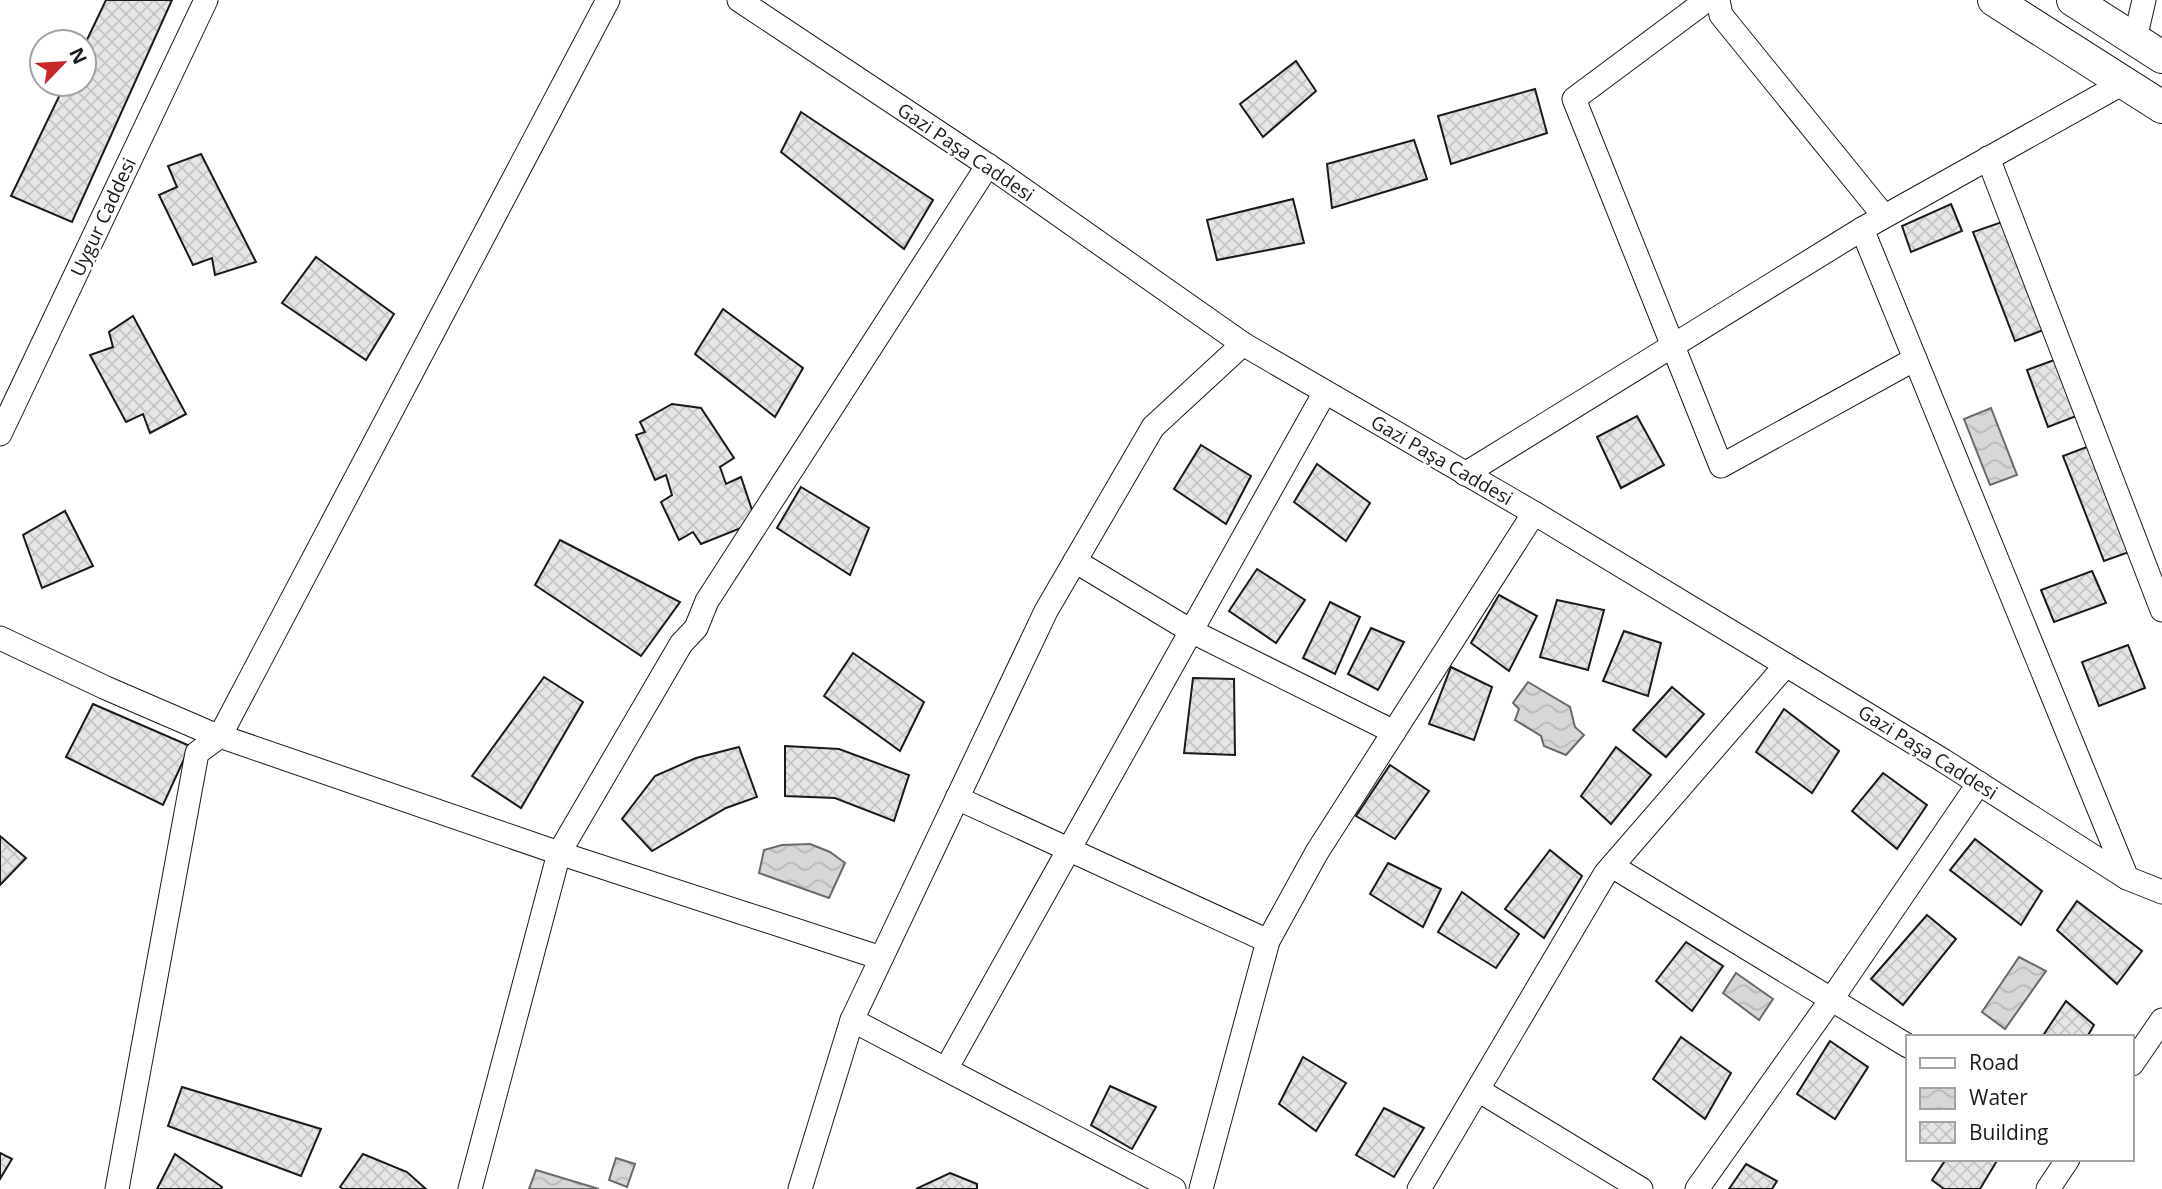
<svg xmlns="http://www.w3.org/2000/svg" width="2162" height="1189" viewBox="0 0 2162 1189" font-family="'Open Sans',sans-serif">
<defs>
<pattern id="water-waves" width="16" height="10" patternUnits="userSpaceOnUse" patternTransform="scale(1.75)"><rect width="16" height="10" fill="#d7d7d7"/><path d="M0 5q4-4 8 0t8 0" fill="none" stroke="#b8b8b8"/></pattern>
<pattern id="building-cross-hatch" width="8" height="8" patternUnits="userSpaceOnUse" patternTransform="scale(1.75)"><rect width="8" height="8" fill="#e6e6e6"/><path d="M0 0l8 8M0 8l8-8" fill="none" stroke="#c5c5c5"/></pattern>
</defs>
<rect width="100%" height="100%" fill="#fff"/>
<g fill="url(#water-waves)" stroke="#6a6a6a" stroke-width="2">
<path d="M1991,408L2017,475L1990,485L1964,419Z"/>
<path d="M1528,682L1570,707L1575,727L1584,735L1566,755L1544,746L1541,736L1515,720L1519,709L1513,703Z"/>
<path d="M810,844L830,852L845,863L829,898L759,873L764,850L782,845Z"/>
<path d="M2019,957L2046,971L2005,1029L1982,1012Z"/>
<path d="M1736,973L1773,999L1759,1020L1723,993Z"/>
<path d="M616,1158L635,1164L627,1187L609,1180Z"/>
<path d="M536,1170L599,1189H529Z"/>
</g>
<g fill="url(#building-cross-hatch)" stroke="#1a1a1a" stroke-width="2">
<path d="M106,0H172L72,222L11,196L65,84H84V46Z"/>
<path d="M1296,61L1316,91L1263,137L1240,104Z"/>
<path d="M1535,89L1547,133L1451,164L1438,116Z"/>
<path d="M801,112L933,200L904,249L781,152Z"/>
<path d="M1414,140L1427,179L1332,208L1327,164Z"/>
<path d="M201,154L256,262L215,275L212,258L193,265L159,195L177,187L168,166Z"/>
<path d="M1293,199L1304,243L1217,260L1207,220Z"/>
<path d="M1951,204L1962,231L1911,252L1902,226Z"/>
<path d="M2005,221L2046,329L2015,341L1973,232Z"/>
<path d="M316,257L394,314L366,360L282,303Z"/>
<path d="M723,309L803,368L775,417L695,354Z"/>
<path d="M133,316L186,414L150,433L143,414L126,422L90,355L113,347L109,332Z"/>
<path d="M2057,359L2079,415L2048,427L2027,370Z"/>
<path d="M672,404L701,408L734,458L720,467L726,484L741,477L756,522L701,544L693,532L679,540L661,502L672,495L666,475L655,480L636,435L645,432L640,422Z"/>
<path d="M1637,416L1664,465L1621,488L1597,437Z"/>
<path d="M1201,445L1251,476L1226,524L1174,489Z"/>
<path d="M2092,445L2132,551L2104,561L2063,456Z"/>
<path d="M1317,464L1370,503L1346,541L1294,502Z"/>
<path d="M801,487L869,528L850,575L777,528Z"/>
<path d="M65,511L93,566L42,588L23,535Z"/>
<path d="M560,540L680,602L641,656L535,585Z"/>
<path d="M1257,569L1305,600L1276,643L1229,611Z"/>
<path d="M2092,571L2106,603L2054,622L2041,590Z"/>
<path d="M1499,595L1537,616L1509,671L1471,643Z"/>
<path d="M1557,600L1604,610L1588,670L1540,657Z"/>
<path d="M1330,602L1360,617L1335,674L1303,658Z"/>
<path d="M1371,628L1404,642L1378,690L1348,674Z"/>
<path d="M1624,631L1661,643L1648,696L1603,681Z"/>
<path d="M2128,645L2145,688L2099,706L2082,662Z"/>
<path d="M853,653L924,702L900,751L824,696Z"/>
<path d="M1451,667L1492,687L1474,740L1429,724Z"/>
<path d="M544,677L583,702L521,808L472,776Z"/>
<path d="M1193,678L1234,679L1235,755L1184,753Z"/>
<path d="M1672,687L1704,714L1666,757L1633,730Z"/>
<path d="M93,704L190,746L163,805L66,757Z"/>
<path d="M1784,709L1839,751L1812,793L1756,752Z"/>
<path d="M785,746L839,749L909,775L894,821L835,798L785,796Z"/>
<path d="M739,747L757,797L726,808L652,851L622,819L655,776L696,758Z"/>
<path d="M1616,747L1651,775L1611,824L1581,796Z"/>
<path d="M1390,765L1429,791L1395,839L1356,816Z"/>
<path d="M1883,773L1927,805L1897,849L1852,811Z"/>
<path d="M0,836L26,858L0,885Z"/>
<path d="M1975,839L2042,891L2021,925L1950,870Z"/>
<path d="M1550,850L1582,876L1544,938L1505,909Z"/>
<path d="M1388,863L1441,889L1423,927L1370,894Z"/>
<path d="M1462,892L1519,934L1496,968L1438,932Z"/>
<path d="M2077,901L2142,951L2117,984L2057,930Z"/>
<path d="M1927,915L1956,939L1903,1005L1871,979Z"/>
<path d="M1686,942L1723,966L1692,1011L1656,981Z"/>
<path d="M2066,1001L2094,1025L2087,1037H2042Z"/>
<path d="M1681,1037L1731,1073L1705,1119L1653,1079Z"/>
<path d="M1830,1041L1868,1067L1835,1119L1797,1094Z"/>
<path d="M1303,1057L1346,1083L1316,1131L1279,1104Z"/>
<path d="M1110,1086L1156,1107L1132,1149L1091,1125Z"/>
<path d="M182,1087L321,1129L301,1176L168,1126Z"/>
<path d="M1384,1108L1424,1128L1394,1177L1356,1155Z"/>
<path d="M0,1153L12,1159L0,1179Z"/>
<path d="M175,1154L222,1187L221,1189H157Z"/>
<path d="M363,1154L407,1172L426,1189H343L340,1187Z"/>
<path d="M1946,1159H1998L1980,1189H1944L1932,1180Z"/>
<path d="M1746,1164L1777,1181L1772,1189H1729Z"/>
<path d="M950,1173L977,1184V1189H916Z"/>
</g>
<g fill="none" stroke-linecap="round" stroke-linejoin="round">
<defs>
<g id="minor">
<path d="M739,0L1001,174L1243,344L1534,513L1786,665L1944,761L2127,878L2162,892"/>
<path d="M1707,0L1574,99L1721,466L1915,359"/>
<path d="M1718,0L1721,15L1884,216"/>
<path d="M2135,39L2144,0"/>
<path d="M1988,158L2162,610"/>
<path d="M1862,229L2127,878"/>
<path d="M0,434L206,0"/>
<path d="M1465,474L1862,229L2125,82"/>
<path d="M1075,561L1191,631L1394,732"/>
<path d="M0,638L106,688L208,732L559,853L881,958"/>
<path d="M957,798L1268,941"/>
<path d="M1612,866L1908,1046"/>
<path d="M852,1020L1174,1189"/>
<path d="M2132,1064L2162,1020"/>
<path d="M946,1069L1325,392"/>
<path d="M1478,1090L1641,1189"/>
<path d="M117,1189L197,753L220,736L608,0"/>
<path d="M470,1189L559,853L681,644L696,628L707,601L988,165"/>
<path d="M800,1189L852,1020L1046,611L1153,427L1243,344"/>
<path d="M1201,1189L1268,941L1317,852L1534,513"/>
<path d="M1419,1189L1605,874L1786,665"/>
<path d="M1697,1189L1831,1000L1979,783"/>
<path d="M2048,1189L2068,1159"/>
</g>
<g id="highway">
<path d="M1994,0L2162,107"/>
<path d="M2073,0L2162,57"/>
</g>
</defs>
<use href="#minor" stroke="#1a1a1a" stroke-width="25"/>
<use href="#highway" stroke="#1a1a1a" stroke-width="34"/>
<use href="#minor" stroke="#fff" stroke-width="23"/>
<use href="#highway" stroke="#fff" stroke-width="32"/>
</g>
<g text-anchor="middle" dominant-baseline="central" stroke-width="5" stroke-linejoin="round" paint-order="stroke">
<g font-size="19" fill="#1a1a1a" stroke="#fff">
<text transform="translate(966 152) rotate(34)">Gazi Paşa Caddesi</text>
<text transform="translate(103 217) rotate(-65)">Uygur Caddesi</text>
<text transform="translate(1442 460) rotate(30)">Gazi Paşa Caddesi</text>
<text transform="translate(1928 752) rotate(32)">Gazi Paşa Caddesi</text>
</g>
</g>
<rect x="1906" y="1035" width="228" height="126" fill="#ffffff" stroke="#a3a3a3" stroke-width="2"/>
<rect x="1920" y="1058" width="35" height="10" fill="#ffffff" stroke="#a3a3a3" stroke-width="2"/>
<text x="1969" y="1070" font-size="21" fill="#1a1a1a">Road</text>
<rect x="1920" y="1088" width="35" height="21" fill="url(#water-waves)" stroke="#a3a3a3" stroke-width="2"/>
<text x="1969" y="1105" font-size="21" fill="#1a1a1a">Water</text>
<rect x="1920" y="1122" width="35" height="21" fill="url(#building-cross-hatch)" stroke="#a3a3a3" stroke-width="2"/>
<text x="1969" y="1140" font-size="21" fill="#1a1a1a">Building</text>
<g transform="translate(63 63) rotate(65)"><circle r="33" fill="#ffffff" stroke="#a3a3a3" stroke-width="2"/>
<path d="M0-5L12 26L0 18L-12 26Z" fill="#c62828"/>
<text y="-10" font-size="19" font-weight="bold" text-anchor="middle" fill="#1a1a1a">N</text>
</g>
</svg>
